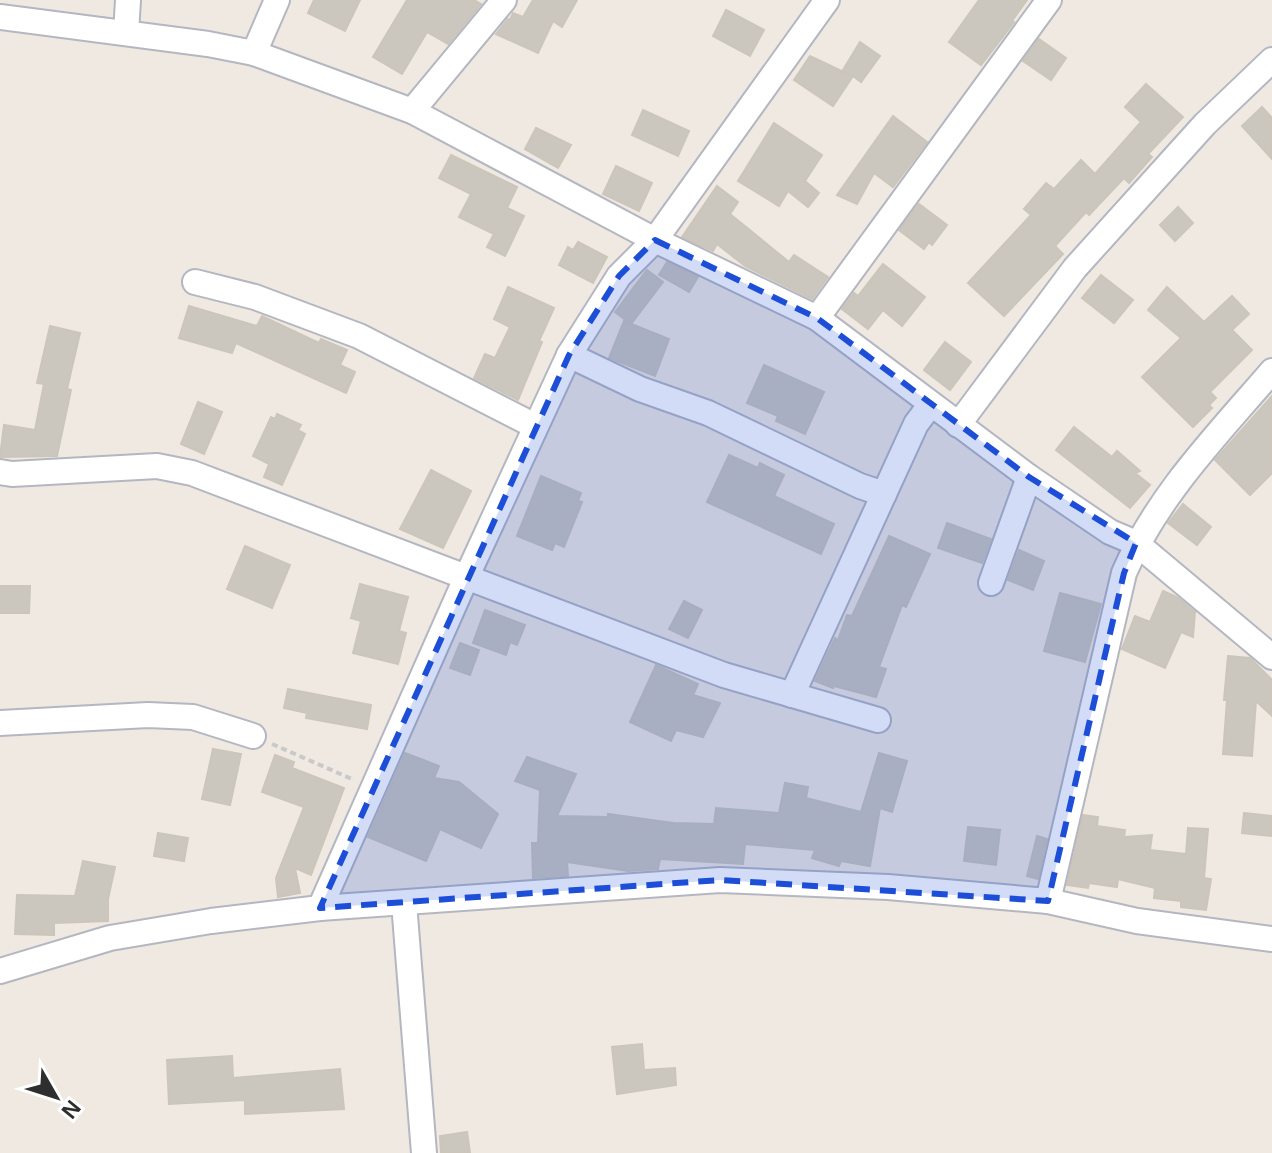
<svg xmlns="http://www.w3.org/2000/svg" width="1272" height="1153" viewBox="0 0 1272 1153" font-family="Helvetica,sans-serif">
<rect width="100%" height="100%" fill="#efe9e1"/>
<g fill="#cbc7bf" stroke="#cbc5ba" stroke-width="2">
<path d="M314,0H360L345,31L308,13Z"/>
<path d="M407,0H474L481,4L448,44L427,32L402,74L373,57Z"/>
<path d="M533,0H577L562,27L553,21L538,53L496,34L508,19L510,20L513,13L523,17Z"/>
<path d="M979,0H1027L1012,21L1014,22L981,65L949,42Z"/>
<path d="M726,10L764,30L750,56L713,36Z"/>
<path d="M1039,39L1066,58L1051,80L1023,61Z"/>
<path d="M860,42L880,56L861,82L853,76L833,106L794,80L810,56L850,75L843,70Z"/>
<path d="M1146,84L1183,117L1148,154L1152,157L1129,183L1124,178L1089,215L1086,212L1055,246L1063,254L1004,316L968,283L1031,215L1024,209L1046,183L1054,189L1081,160L1095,174L1141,122L1125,107Z"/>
<path d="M1262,107L1272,118V159L1242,126Z"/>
<path d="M643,110L689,131L678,156L632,135Z"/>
<path d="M893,116L927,142L893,187L874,173L857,204L837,195Z"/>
<path d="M774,123L822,155L805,181L819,193L808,207L788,191L779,206L738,181Z"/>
<path d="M536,128L571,145L558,168L525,149Z"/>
<path d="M451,155L517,187L507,208L524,216L505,256L487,247L494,234L459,217L471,194L439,178Z"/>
<path d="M616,166L652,183L639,211L603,194Z"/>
<path d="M717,186L738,202L730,214L789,262L794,255L828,277L812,299L745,266L717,244L713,251L682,237Z"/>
<path d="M919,204L947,225L932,245L929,242L924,249L899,230Z"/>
<path d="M1178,207L1193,223L1175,241L1160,225Z"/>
<path d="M578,242L607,257L593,283L559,265L568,247L573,250Z"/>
<path d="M667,262L698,277L689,292L659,275Z"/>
<path d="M883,264L925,297L902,326L883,310L868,329L842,309L854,293L858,296Z"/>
<path d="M647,270L663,282L631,324L615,312Z"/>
<path d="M1101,275L1133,300L1114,323L1082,298Z"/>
<path d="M508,287L554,308L539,341L542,342L518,400L474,378L485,354L495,358L510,327L494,319Z"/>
<path d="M1167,287L1204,322L1232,296L1249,314L1232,330L1252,350L1210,392L1216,398L1209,405L1212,408L1193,427L1142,377L1181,338L1148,310Z"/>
<path d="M189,306L257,326L262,316L319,343L321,339L347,350L340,365L355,372L346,393L236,343L232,353L179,338Z"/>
<path d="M624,321L669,339L655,376L609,358Z"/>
<path d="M50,326L80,333L67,389L71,390L57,456L0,457L4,425L35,430L44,384L37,383Z"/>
<path d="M945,342L971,362L950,390L924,370Z"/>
<path d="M764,365L824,392L805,434L776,421L778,416L747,403Z"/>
<path d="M1272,396V473L1250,495L1215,460Z"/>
<path d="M198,402L222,412L204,454L181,444Z"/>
<path d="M277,414L301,425L298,430L305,434L282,485L264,477L269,464L253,456L271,417L275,419Z"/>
<path d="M1074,427L1112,457L1117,451L1140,471L1135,473L1150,485L1130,508L1056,450Z"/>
<path d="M729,455L758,468L760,463L784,475L774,496L834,524L821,554L707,502Z"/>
<path d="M431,470L471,491L443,548L400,529Z"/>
<path d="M541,476L581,493L578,501L582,502L564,547L555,543L552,550L517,536Z"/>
<path d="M1183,504L1211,527L1197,545L1168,523Z"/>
<path d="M947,523L991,539L982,563L938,548Z"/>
<path d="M889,536L930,554L906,607L902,605L879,667L886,669L876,697L834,686L833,688L815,681L835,638L838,640L847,615L852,616Z"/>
<path d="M245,546L290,565L272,608L227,589Z"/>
<path d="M1019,550L1044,561L1033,590L1008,580Z"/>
<path d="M360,584L408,597L399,631L406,633L398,664L353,653L361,621L351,618Z"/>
<path d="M0,586H30L29,613H0Z"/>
<path d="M1163,591L1177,597L1195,612L1193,637L1181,632L1165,668L1122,649L1135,616L1150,622Z"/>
<path d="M1060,593L1101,604L1085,662L1044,651Z"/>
<path d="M684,601L702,610L688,638L669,629Z"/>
<path d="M485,610L525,625L517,645L510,642L506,655L473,643Z"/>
<path d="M460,643L479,650L470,675L450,668Z"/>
<path d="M1228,656L1250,658L1272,680V716L1256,701L1252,756L1223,754L1227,700H1224Z"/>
<path d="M656,665L698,684L693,695L720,703L703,737L676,730L671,741L630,722Z"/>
<path d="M288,689L371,705L367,729L306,718L307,713L284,708Z"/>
<path d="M213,749L241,754L230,805L202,799Z"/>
<path d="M405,753L439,766L434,778L459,782L498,814L481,848L440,829L426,861L368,837Z"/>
<path d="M879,753L907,761L892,812L880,808L870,866L841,861L839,866L812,858L815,850L745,844L743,864L660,859L658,869L628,871L567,862L568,876L533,878L532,843H538L540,790L515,781L527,757L576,774L557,816L608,817V814L673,823L714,824L716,808L779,813L785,783L808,787L806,798L861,812Z"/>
<path d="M275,755L294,762L292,768L344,788L311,875L295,868L300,893L278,897L276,878L304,807L262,792Z"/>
<path d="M1244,813L1272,816V836L1242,833Z"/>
<path d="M1083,815L1098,817L1097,826L1125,830L1124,837L1152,835L1150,850L1186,854L1188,828L1208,829L1204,878L1211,879L1206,910L1181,907V901L1154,898L1155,888L1118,879L1117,887L1089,883L1088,888L1067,885Z"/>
<path d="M968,827L1000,830L996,865L964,861Z"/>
<path d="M158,833L188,838L184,861L154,856Z"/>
<path d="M1037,836L1047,839L1038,879L1027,876Z"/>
<path d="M83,861L115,867L108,899V921L54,923V935L15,934L17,895L75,896Z"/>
<path d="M642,1044L644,1070L675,1068L676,1085L617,1094L612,1047Z"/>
<path d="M232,1056L233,1078L340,1069L344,1109L245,1114V1100L169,1104L167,1060Z"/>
<path d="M467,1132L470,1153H441L440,1136Z"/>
</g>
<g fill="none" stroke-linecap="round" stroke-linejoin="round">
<defs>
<g id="minor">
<path d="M0,17L208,44L254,53L412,111L655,240L817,318L1029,477L1110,532L1136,543L1272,657"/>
<path d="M126,33L128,0"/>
<path d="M254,53L277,0"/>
<path d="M412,111L504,0"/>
<path d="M195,282L255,297L359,336L535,426"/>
<path d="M817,318L1049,0"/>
<path d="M569,355L640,389L708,413L860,486L884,494"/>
<path d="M958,425L1075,268L1205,124L1272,60"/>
<path d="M0,472L12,474L157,466L192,473L724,675L878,720"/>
<path d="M991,583L1029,477"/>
<path d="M792,695L916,424L931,404"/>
<path d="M0,723L148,715L193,717L253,736"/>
<path d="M1048,901L1124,573C1157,496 1218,434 1272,371"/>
<path d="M404,903L424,1153"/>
<path d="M320,908L467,576L569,355L619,276L655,240L827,0"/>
<path d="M0,971L110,938L211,921L320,908L720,880L888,887L1048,901L1137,921L1272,939"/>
</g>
</defs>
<use href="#minor" stroke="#b4b7c1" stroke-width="28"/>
<path stroke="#c9c9c9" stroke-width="4" stroke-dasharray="6 4" stroke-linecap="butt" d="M272,744L352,779"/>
<use href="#minor" stroke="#fff" stroke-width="24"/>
</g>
<path fill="#1d4ed8" fill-opacity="0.2" stroke="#1d4ed8" stroke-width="6" stroke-dasharray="16 10" stroke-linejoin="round" d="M655,240L817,318L1029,477L1136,543L1124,573L1048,901L720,880L320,908L569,355L619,276Z"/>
<g transform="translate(56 1097) rotate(129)" stroke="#ffffff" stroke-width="6" paint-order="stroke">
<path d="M0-6L14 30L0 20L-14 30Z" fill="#2e2e2e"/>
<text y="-12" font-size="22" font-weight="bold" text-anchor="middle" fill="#2e2e2e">N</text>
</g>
</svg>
